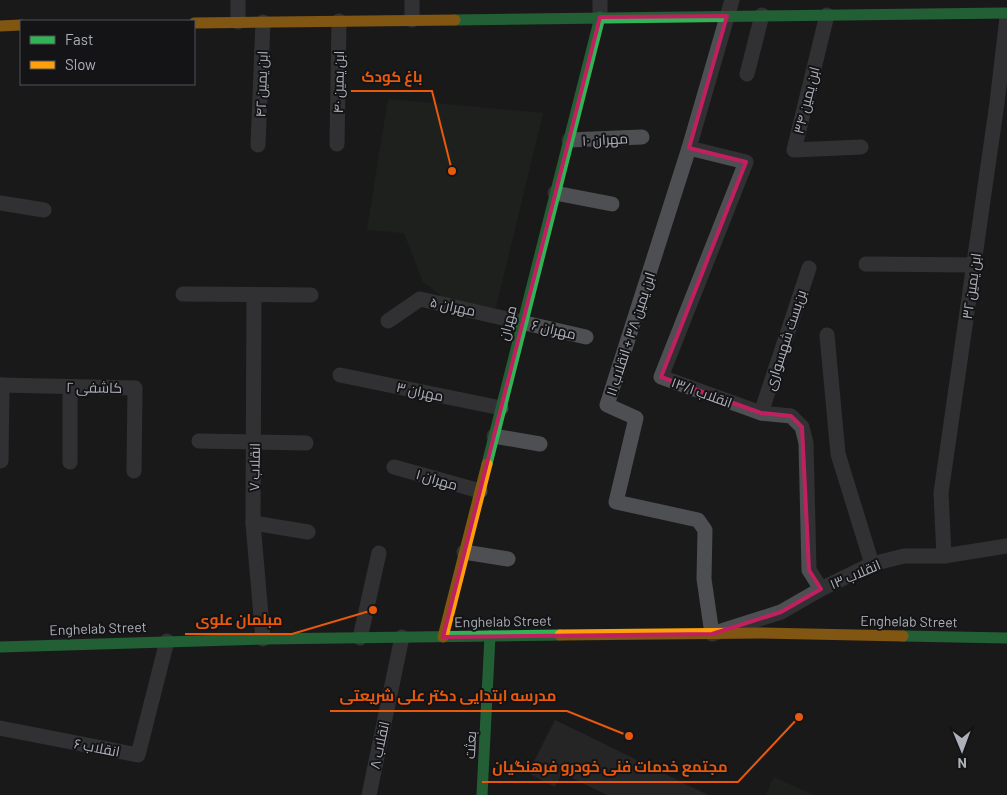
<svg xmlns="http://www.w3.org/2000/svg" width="1007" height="795" viewBox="0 0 1007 795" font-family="Barlow,Cairo,sans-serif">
<rect width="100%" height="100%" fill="#1a1a1a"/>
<g fill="#222923">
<path d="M388,99L543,113L492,324L469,316L423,282L404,233L367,230Z"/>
<path d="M774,777L813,795H766Z"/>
</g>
<path fill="#333334" d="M555,720L582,733L708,795H607L562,773L555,787L528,773Z"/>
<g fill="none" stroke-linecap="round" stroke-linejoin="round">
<g stroke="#4e4f52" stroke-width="15">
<path d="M600,0V17"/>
<path d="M732,0L689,148L607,405L636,418L616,502L698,520L705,530L704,579L712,634L781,612L821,589L872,564L904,556H944L1007,546"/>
<path d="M827,15L794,150L861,147"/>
<path d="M412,20V0"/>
<path d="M238,22V0"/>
<path d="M747,74L762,15"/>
<path d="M569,140L642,137"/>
<path d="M337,144L339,21"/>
<path d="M258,145L263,22"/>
<path d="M689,148L746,162L661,377L761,413L791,416L802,427L806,443L809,570L821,589"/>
<path d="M555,193L612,204"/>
<path d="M0,203L44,210"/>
<path d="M866,264L974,265"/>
<path d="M183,294L311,295"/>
<path d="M254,295L253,523L263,639"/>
<path d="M388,321L420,299L586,337"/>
<path d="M827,335L838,454L872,564"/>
<path d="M340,375L501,408"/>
<path d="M0,385L135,388L134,471"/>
<path d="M761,413L809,268"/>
<path d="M494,436L540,444"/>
<path d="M199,441L306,443"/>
<path d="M1,461L2,385"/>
<path d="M70,462V387"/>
<path d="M394,467L480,491"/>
<path d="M253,523L308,532"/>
<path d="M464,552L508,559"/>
<path d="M944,556L941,493L997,103L1007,17"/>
<path d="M360,638L379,553"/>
<path d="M0,728L138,755L167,641"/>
<path d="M369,795L402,637"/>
</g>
<g stroke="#30b455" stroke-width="11">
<path d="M455,20L1007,13"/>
<path d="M487,464L600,17"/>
<path d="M903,636L1007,638"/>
<path d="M0,647L263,639L560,635"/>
<path d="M482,795L490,636"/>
</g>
<g stroke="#ff9f0a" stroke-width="11">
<path d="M194,23L455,20"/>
<path d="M0,26L21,25"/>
<path d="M560,635L761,633L903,636"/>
<path d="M443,637L487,464"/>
</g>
</g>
<path d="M0 0H1007V795H0ZM727,16L689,148L746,162L661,377L761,413L791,416L802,427L809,570L821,589L781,612L712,634L443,637L600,17Z" fill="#1a1a1a" fill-opacity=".55" fill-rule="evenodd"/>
<path fill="none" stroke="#c12060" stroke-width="4" stroke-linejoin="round" d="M727,16L689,148L746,162L661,377L761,413L791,416L802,427L809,570L821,589L781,612L712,634L443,637L600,17Z"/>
<g text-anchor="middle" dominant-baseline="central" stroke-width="4" stroke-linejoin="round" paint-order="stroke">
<g font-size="14" fill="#acb0b9" stroke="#141416">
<text transform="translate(338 82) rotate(-89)">ابن یمین ۴۰</text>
<text transform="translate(261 84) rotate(-88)">ابن یمین ۴۲</text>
<text transform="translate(806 100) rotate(-76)">ابن یمین ۳۴</text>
<text transform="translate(605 139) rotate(-3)">مهران ۱۰</text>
<text transform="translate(971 286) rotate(-82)">ابن یمین ۳۲</text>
<text transform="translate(453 306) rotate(12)">مهران ۵</text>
<text transform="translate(507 323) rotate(-76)">مهران</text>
<text transform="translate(554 329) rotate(13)">مهران ۶</text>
<text transform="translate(630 334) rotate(-72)">ابن یمین ۳۸ + انقلاب ۱۱</text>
<text transform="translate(785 340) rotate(-72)">بن‌بست شهسواری</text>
<text transform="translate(94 387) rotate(1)">کاشفی ۲</text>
<text transform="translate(420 391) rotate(12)">مهران ۳</text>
<text transform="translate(702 392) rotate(20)">انقلاب ۱۳/۱</text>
<text transform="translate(254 467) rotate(-89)">انقلاب ۷</text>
<text transform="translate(437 479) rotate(16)">مهران ۱</text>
<text transform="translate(855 574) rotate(-23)">انقلاب ۱۳</text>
<text transform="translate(503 621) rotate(-1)">Enghelab Street</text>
<text transform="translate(909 621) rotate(1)">Enghelab Street</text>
<text transform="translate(98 628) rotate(-2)">Enghelab Street</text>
<text transform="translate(379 745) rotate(-78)">انقلاب ۸</text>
<text transform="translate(470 745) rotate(-87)">بعثت</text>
<text transform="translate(97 747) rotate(11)">انقلاب ۶</text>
</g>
</g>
<path fill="none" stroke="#e8590c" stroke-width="2" d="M452 171L432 91H351M373 610L292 634H185M629 736L567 711H330M799 717L738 782H482"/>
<g fill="#e8590c" stroke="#141416" stroke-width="2">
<circle cx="452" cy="171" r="5"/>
<circle cx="373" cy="610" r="5"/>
<circle cx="629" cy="736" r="5"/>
<circle cx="799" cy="717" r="5"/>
</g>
<g font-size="15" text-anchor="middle" font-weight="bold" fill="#e8590c" stroke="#141416" stroke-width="4" stroke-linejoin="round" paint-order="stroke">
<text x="392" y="82">باغ کودک</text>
<text x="239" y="625">مبلمان علوی</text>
<text x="448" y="701">مدرسه ابتدایی دکتر علی شریعتی</text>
<text x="610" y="772">مجتمع خدمات فنی خودرو فرهنگیان</text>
</g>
<rect x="20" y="20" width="175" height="65" fill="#141416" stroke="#515257"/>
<rect x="30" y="36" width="25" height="8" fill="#30b455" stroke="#515257"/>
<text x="65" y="45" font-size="15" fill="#acb0b9">Fast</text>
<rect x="30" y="61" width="25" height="8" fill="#ff9f0a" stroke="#515257"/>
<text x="65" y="70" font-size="15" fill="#acb0b9">Slow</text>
<g transform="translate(962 750) rotate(179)" stroke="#141416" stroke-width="4" paint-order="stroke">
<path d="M0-4L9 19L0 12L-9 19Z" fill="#acb0b9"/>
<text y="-8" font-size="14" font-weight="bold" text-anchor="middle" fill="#acb0b9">N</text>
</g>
</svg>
